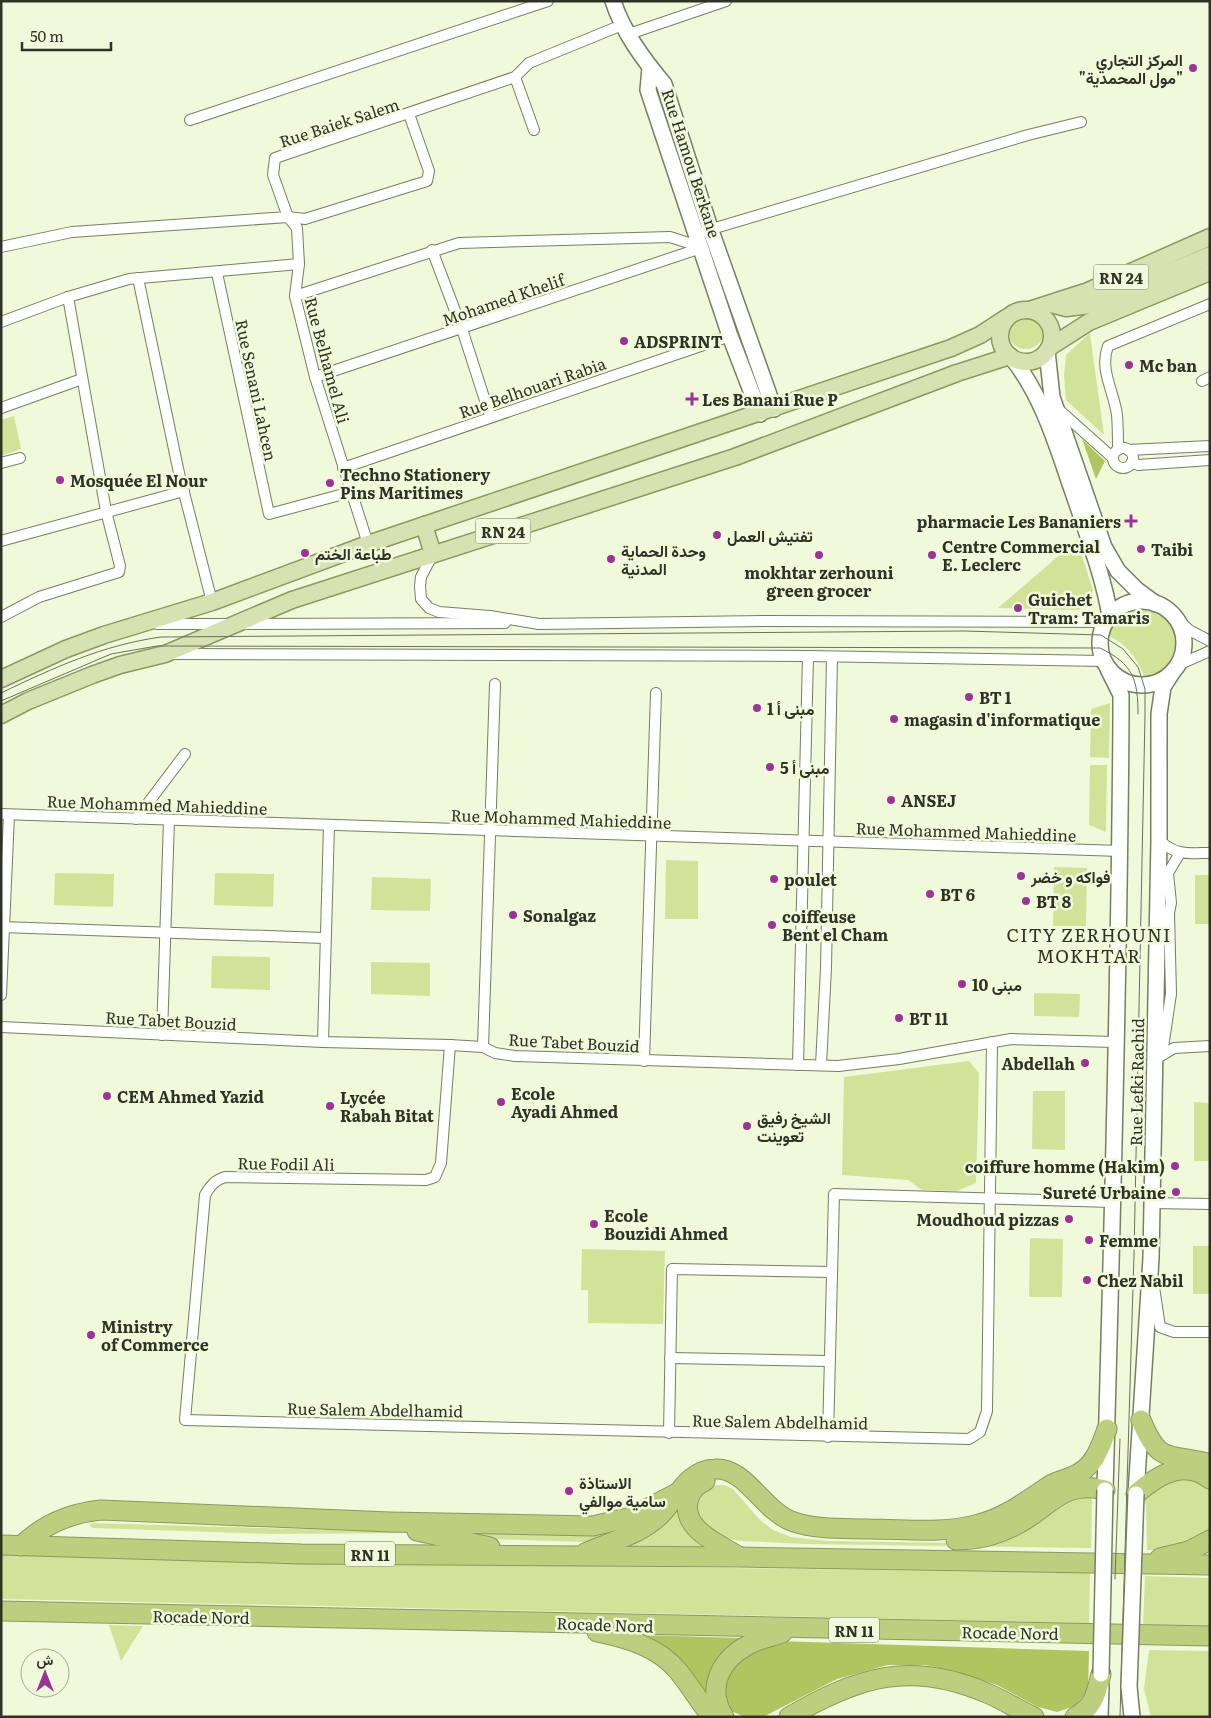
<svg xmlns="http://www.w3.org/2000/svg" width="1211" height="1718" viewBox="0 0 1211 1718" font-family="Literata,Vazirmatn,serif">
<rect width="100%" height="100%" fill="#f1f9db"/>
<g fill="#d1e398">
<circle cx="1026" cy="331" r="18"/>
<path d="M1090,333V334L1104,435L1066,400L1064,375L1066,355Z"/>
<path d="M14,416L21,449L1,456V420Z"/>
<path d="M1077,540L1093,590L1088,605L1078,610L998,608Z"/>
<path d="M1134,608C1184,606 1194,665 1145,679C1138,659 1127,643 1106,635C1110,621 1120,613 1134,608Z"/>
<path d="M1110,703L1109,758L1090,757L1091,709Z"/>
<path d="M1090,765H1107L1106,832L1089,825Z"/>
<path d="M666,860L698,861V919H665Z"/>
<path d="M1054,867L1087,868L1086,926H1053Z"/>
<path d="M55,873L114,874L113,907L54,905Z"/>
<path d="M215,873L274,874L273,907L214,905Z"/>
<rect x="1195" y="875" width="15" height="49"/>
<path d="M372,877L431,879L430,911L371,910Z"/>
<path d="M212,956L270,957V990L211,988Z"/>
<path d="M371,962L430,963V996L371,994Z"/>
<path d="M1034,993L1080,994L1079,1017L1034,1016Z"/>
<path d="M969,1061L979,1073L976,1183L957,1191L922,1190L908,1180L842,1175L844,1077Z"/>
<path d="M1033,1091H1065V1150L1032,1149Z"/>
<path d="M1194,1102L1210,1103V1161H1194Z"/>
<path d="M1030,1238L1063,1239L1062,1297H1029Z"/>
<rect x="1193" y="1246" width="17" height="48"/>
<path d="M582,1249L665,1251L663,1324L588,1323V1290H581Z"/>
<path d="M1188,1476L1210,1485V1534L1157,1550H1147L1146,1505L1141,1498L1157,1483Z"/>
<path d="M713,1485H724L733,1489L759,1519L773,1530L791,1537L828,1541L955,1543L1052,1504L1090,1495L1092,1501L1091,1548L805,1544L740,1541L724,1538L697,1519V1496Z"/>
<path d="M683,1499C684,1523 682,1535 706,1548L621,1546Z"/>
<path d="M91,1523L402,1532L404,1533L269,1534L93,1528L90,1526Z"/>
<path d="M455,1528L608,1529L610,1533L601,1539L583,1542L459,1538Z"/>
<path d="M1,1554L306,1562L1090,1573L1089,1623L1,1599Z"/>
<path d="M1145,1576L1210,1578V1626L1143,1625Z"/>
<path d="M109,1625L143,1626L121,1661Z"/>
<path d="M1149,1650L1210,1651V1717H1151L1144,1689Z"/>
</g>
<g fill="#afc560">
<path d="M1082,439L1105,461L1096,479Z"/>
<path d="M635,1635L744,1638C720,1660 704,1668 709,1703Z"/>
<path d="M777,1641L1089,1651L1088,1690L1075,1706L1057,1712L1038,1707L997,1685L955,1671L925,1665H888L837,1679L763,1717H745L731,1711L722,1698L727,1669L738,1658Z"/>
</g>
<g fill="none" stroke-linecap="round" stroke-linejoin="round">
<defs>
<g id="street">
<path d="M629,34L726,1"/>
<path d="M515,77L534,130"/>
<path d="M190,120L548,1"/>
<path d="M705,231L1028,135L1081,122"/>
<path d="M1,247L72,232L288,217L273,175L275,158L515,77L529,63L622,25"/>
<path d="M432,250L462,329L490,416"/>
<path d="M217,273L269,514L351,492"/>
<path d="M138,278L179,473L212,602"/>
<path d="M295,296L459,243L670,237L701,247"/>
<path d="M1,322L68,297L129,279L299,264"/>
<path d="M315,377L701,248"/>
<path d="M1202,381L1210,377"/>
<path d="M1,408L82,379"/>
<path d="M1058,409L1113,458"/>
<circle cx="1123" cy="458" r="10"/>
<path d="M1118,450C1118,438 1118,426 1117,415C1114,391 1099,370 1108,346L1210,304"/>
<path d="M1128,450L1210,446"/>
<path d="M1132,462L1138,465L1210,460"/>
<path d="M1,463L20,458"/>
<path d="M343,468L730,336"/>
<path d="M1,541L184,491"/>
<path d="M368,544L315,377L295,296L299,264L297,228L288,217L305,219L427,181L429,171L409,114"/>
<path d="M433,554L421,577L420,586L421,599L429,608L439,612L490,616L539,624L765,621L1106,622"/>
<path d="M1,617L39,597L119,572L120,566L106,511L68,297"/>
<path d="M1175,617L1189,630L1210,641"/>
<path d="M157,624H228"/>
<path d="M245,624L505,623"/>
<path d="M171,654L808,656L1104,661"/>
<path d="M1178,665L1210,651"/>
<path d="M1,814L1120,851"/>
<path d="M136,819L185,754"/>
<path d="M1159,840C1176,856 1188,853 1210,853"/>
<path d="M1,927L325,938"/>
<path d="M1,995L9,815"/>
<path d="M1,1027L323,1042L450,1045L483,1047L495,1053L515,1056L838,1066L899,1059L1011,1039L1114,1042"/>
<path d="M162,1035L169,820"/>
<path d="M323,1042L329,825"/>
<path d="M450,1045L441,1163L435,1177L426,1180L225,1177C215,1180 210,1186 205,1195L185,1420L969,1439L980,1432L987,1411L992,1042"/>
<path d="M483,1047L495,684"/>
<path d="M1162,1054L1171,994L1169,913L1171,903L1168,873L1180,853"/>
<path d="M1159,1057L1174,1048L1210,1046"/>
<path d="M644,1061L656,693"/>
<path d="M798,1065L808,656"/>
<path d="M821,1065L826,968L832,657"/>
<path d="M1151,1203L1210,1204"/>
<path d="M1154,1287L1160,1327L1174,1332H1210"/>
<path d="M670,1358L829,1361"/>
<path d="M669,1433L672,1269L832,1272"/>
<path d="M828,1437L834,1194L1113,1202"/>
</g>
<g id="secondary">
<path d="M613,1C623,32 643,59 664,84L710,228L774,409"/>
<path d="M650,68L648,90L730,336L760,414"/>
<path d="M1047,351L1052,397L1104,547L1118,571L1137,590L1156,604"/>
<path d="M1012,358C1044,398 1058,450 1075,498C1088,537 1103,575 1110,616"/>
<circle cx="1142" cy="643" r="42"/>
<path d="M1105,1490C1112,1234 1119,977 1121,720V695L1108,669"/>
<path d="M1136,1494L1151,1258L1159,840V714L1163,687L1172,673"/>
<path d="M1129,1687L1132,1717"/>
<path d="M1100,1717L1101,1686"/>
</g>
<g id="primary">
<path d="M1051,304L1066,308L1091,305L1210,255"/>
<path d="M1029,310L1088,291L1210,237"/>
<circle cx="1026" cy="336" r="26"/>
<path d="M1050,347L1089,322L1210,272"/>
<path d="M424,525L433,554"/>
<path d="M1,679L66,649L104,635L212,602L368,544L951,348L980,335L1006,318"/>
<path d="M1,715L28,701L92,675L120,665L165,654L292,600L735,457L957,373L1010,356"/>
</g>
<g id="highway">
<path d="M1141,1420C1160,1467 1170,1452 1210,1464"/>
<path d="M705,1481C697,1485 692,1489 689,1498C679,1528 717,1543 738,1556"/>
<path d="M1136,1494C1158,1475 1183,1459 1210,1479"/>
<path d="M417,1531L490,1547"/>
<path d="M956,1540C976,1540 997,1535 1016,1525C1050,1508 1062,1479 1105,1490"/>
<path d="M1,1545L301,1554L739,1557L1210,1565"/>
<path d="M21,1546C44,1524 70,1513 101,1510L390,1522L593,1526L631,1517L677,1493"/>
<path d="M585,1553C612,1541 644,1534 664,1511C679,1494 689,1470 715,1469C746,1467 763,1512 794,1522C818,1530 845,1528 870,1529C906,1529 944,1534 979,1524C1006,1517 1026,1501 1049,1486C1056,1481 1065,1480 1073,1476C1094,1468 1100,1448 1107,1429"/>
<path d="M1160,1558L1189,1551L1210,1540"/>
<path d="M1,1611L1210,1636"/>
<path d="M597,1632C627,1638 659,1647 679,1672C691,1687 700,1703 712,1717"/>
<path d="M724,1717C706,1688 720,1660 748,1645C758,1639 771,1637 782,1633"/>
<path d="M789,1717C859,1676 912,1660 989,1694C1005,1701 1019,1710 1034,1717"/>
<path d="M1075,1717C1094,1707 1096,1694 1101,1674"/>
</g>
</defs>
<use href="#street" stroke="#777e62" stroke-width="12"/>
<use href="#secondary" stroke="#777e62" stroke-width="18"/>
<use href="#primary" stroke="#8b985f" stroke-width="19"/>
<use href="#highway" stroke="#8b985f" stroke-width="21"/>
<use href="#street" stroke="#fff" stroke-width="10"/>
<use href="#secondary" stroke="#fff" stroke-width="15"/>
<use href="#primary" stroke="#d7e2b2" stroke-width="16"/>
<use href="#highway" stroke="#bccf7e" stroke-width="19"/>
<g stroke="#6c705e" stroke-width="1">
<path d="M1,693C53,668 103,645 161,637L964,631L1101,635L1123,649L1138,667L1145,689V715L1134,1254L1120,1717"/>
<path d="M1,701L111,654L157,646L1100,648C1133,664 1138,679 1138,714"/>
<path d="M1115,1579L1120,1439"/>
</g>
<defs>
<g id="secondary-bridge">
<path d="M1101,1674L1105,1490"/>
<path d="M1129,1687L1136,1494"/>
</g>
</defs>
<use href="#secondary-bridge" stroke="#777e62" stroke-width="18" stroke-linecap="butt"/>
<use href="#secondary-bridge" stroke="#fff" stroke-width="15"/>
</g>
<g fill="#9c3498" stroke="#f1f9db" stroke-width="2">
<circle cx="1193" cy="68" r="5"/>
<circle cx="624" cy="341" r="5"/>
<circle cx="1129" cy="365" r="5"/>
<path d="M689.5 391.5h5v5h5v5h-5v5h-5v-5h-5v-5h5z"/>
<circle cx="60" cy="480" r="5"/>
<circle cx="330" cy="483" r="5"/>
<path d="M1128.5 513.5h5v5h5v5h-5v5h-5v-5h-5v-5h5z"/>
<circle cx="717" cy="535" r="5"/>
<circle cx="1141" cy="549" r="5"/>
<circle cx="305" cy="553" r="5"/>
<circle cx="819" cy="555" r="5"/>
<circle cx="932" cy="555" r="5"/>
<circle cx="611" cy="559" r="5"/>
<circle cx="1018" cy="608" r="5"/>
<circle cx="969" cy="697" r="5"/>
<circle cx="757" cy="708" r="5"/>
<circle cx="894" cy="719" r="5"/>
<circle cx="770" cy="767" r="5"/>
<circle cx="891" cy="800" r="5"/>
<circle cx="1021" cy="876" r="5"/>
<circle cx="774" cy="879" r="5"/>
<circle cx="930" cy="894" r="5"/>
<circle cx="1026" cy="901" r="5"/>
<circle cx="513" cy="915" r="5"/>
<circle cx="772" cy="925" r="5"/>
<circle cx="962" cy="984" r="5"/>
<circle cx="899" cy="1018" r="5"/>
<circle cx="1085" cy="1063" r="5"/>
<circle cx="107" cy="1096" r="5"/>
<circle cx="501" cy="1102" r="5"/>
<circle cx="330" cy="1106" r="5"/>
<circle cx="747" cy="1126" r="5"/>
<circle cx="1175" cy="1166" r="5"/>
<circle cx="1176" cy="1192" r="5"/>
<circle cx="1069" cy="1219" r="5"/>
<circle cx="594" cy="1224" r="5"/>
<circle cx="1089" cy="1240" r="5"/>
<circle cx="1087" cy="1280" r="5"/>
<circle cx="91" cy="1335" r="5"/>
<circle cx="569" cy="1491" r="5"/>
</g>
<g text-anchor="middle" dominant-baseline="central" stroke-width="5" stroke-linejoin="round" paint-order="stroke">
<g fill="#f1f9db" stroke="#696e5c" stroke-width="1">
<rect x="1093.5" y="264.5" width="55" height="25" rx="4"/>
<rect x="475.5" y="518.5" width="55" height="25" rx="4"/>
<rect x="345" y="1541.5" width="50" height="25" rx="4"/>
<rect x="829" y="1617.5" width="50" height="25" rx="4"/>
</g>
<g font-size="15" font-weight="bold" fill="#2f3226">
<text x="1121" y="277">RN 24</text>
<text x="503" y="531">RN 24</text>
<text x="370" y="1554">RN 11</text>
<text x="854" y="1630">RN 11</text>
</g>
<g font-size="16" font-weight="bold" fill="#2f3226" stroke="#f1f9db" text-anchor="start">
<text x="1183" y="59" text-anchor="end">المركز التجاري<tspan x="1183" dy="18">"مول المحمدية"</tspan></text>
<text x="634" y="341">ADSPRINT</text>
<text x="1139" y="365">Mc ban</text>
<text x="702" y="399">Les Banani Rue P</text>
<text x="340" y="474">Techno Stationery<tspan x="340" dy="18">Pins Maritimes</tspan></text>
<text x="70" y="480">Mosquée El Nour</text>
<text x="1121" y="521" text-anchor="end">pharmacie Les Bananiers</text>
<text x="727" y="535">تفتيش العمل</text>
<text x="942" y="546">Centre Commercial<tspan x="942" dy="18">E. Leclerc</tspan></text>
<text x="1151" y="549">Taibi</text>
<text x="621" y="550">وحدة الحماية<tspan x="621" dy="18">المدنية</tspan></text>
<text x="315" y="553">طباعة الختم</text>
<text x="819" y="572" text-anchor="middle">mokhtar zerhouni<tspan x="819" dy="18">green grocer</tspan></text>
<text x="1028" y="599">Guichet<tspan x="1028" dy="18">Tram: Tamaris</tspan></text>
<text x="979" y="697">BT 1</text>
<text x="767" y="708">مبنى أ 1</text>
<text x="904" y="719">magasin d'informatique</text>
<text x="780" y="767">مبنى أ 5</text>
<text x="901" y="800">ANSEJ</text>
<text x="1031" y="876">فواكه و خضر</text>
<text x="784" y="879">poulet</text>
<text x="940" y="894">BT 6</text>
<text x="1036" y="901">BT 8</text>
<text x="523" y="915">Sonalgaz</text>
<text x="782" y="916">coiffeuse<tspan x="782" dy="18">Bent el Cham</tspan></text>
<text x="972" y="984">مبنى 10</text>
<text x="909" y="1018">BT 11</text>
<text x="1075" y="1063" text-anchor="end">Abdellah</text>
<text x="511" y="1093">Ecole<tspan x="511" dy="18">Ayadi Ahmed</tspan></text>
<text x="117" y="1096">CEM Ahmed Yazid</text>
<text x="340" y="1097">Lycée<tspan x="340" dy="18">Rabah Bitat</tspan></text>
<text x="757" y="1117">الشيخ رفيق<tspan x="757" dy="18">تعوينت</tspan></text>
<text x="1165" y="1166" text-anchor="end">coiffure homme (Hakim)</text>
<text x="1166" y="1192" text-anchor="end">Sureté Urbaine</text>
<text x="604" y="1215">Ecole<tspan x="604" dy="18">Bouzidi Ahmed</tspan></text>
<text x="1059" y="1219" text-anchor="end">Moudhoud pizzas</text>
<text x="1099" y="1240">Femme</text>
<text x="1097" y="1280">Chez Nabil</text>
<text x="101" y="1326">Ministry<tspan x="101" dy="18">of Commerce</tspan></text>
<text x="579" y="1482">الاستاذة<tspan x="579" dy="18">سامية موالفي</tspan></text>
</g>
<g font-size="16" fill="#2f3226" stroke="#f1f9db">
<text transform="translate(339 122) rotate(-18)">Rue Baiek Salem</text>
<text transform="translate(692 163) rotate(72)">Rue Hamou Berkane</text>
<text transform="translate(503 299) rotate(-19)">Mohamed Khelif</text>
<text transform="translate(328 360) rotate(75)">Rue Belhamel Ali</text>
<text transform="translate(532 387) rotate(-19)">Rue Belhouari Rabia</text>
<text transform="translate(257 390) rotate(78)">Rue Senani Lahcen</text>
<text transform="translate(157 804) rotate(2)">Rue Mohammed Mahieddine</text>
<text transform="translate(561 818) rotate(2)">Rue Mohammed Mahieddine</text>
<text transform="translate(966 831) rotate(2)">Rue Mohammed Mahieddine</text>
<text transform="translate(171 1020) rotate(3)">Rue Tabet Bouzid</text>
<text transform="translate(574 1042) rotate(3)">Rue Tabet Bouzid</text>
<text transform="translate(1136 1082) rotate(-89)">Rue Lefki Rachid</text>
<text transform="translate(286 1163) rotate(1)">Rue Fodil Ali</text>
<text transform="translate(375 1409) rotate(1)">Rue Salem Abdelhamid</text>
<text transform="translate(780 1421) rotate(1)">Rue Salem Abdelhamid</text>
<text transform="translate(201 1616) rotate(1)">Rocade Nord</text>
<text transform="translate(605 1624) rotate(2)">Rocade Nord</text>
<text transform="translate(1010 1632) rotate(1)">Rocade Nord</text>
</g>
<g font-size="18" letter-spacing="1" fill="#2f3226" stroke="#f1f9db">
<text x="1089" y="934">CITY ZERHOUNI<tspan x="1089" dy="21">MOKHTAR</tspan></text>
</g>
</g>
<rect width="1211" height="1718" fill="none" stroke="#2f3226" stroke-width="5"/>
<g transform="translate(45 1673)"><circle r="24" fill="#f1f9db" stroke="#a3a993"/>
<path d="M0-4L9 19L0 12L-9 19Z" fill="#9c3498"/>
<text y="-8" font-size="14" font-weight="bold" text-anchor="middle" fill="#2f3226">ش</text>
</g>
<path d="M22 42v8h89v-8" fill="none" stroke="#2f3226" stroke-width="2.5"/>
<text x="30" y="42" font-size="15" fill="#2f3226" stroke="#f1f9db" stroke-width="4" paint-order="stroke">50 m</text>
</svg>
